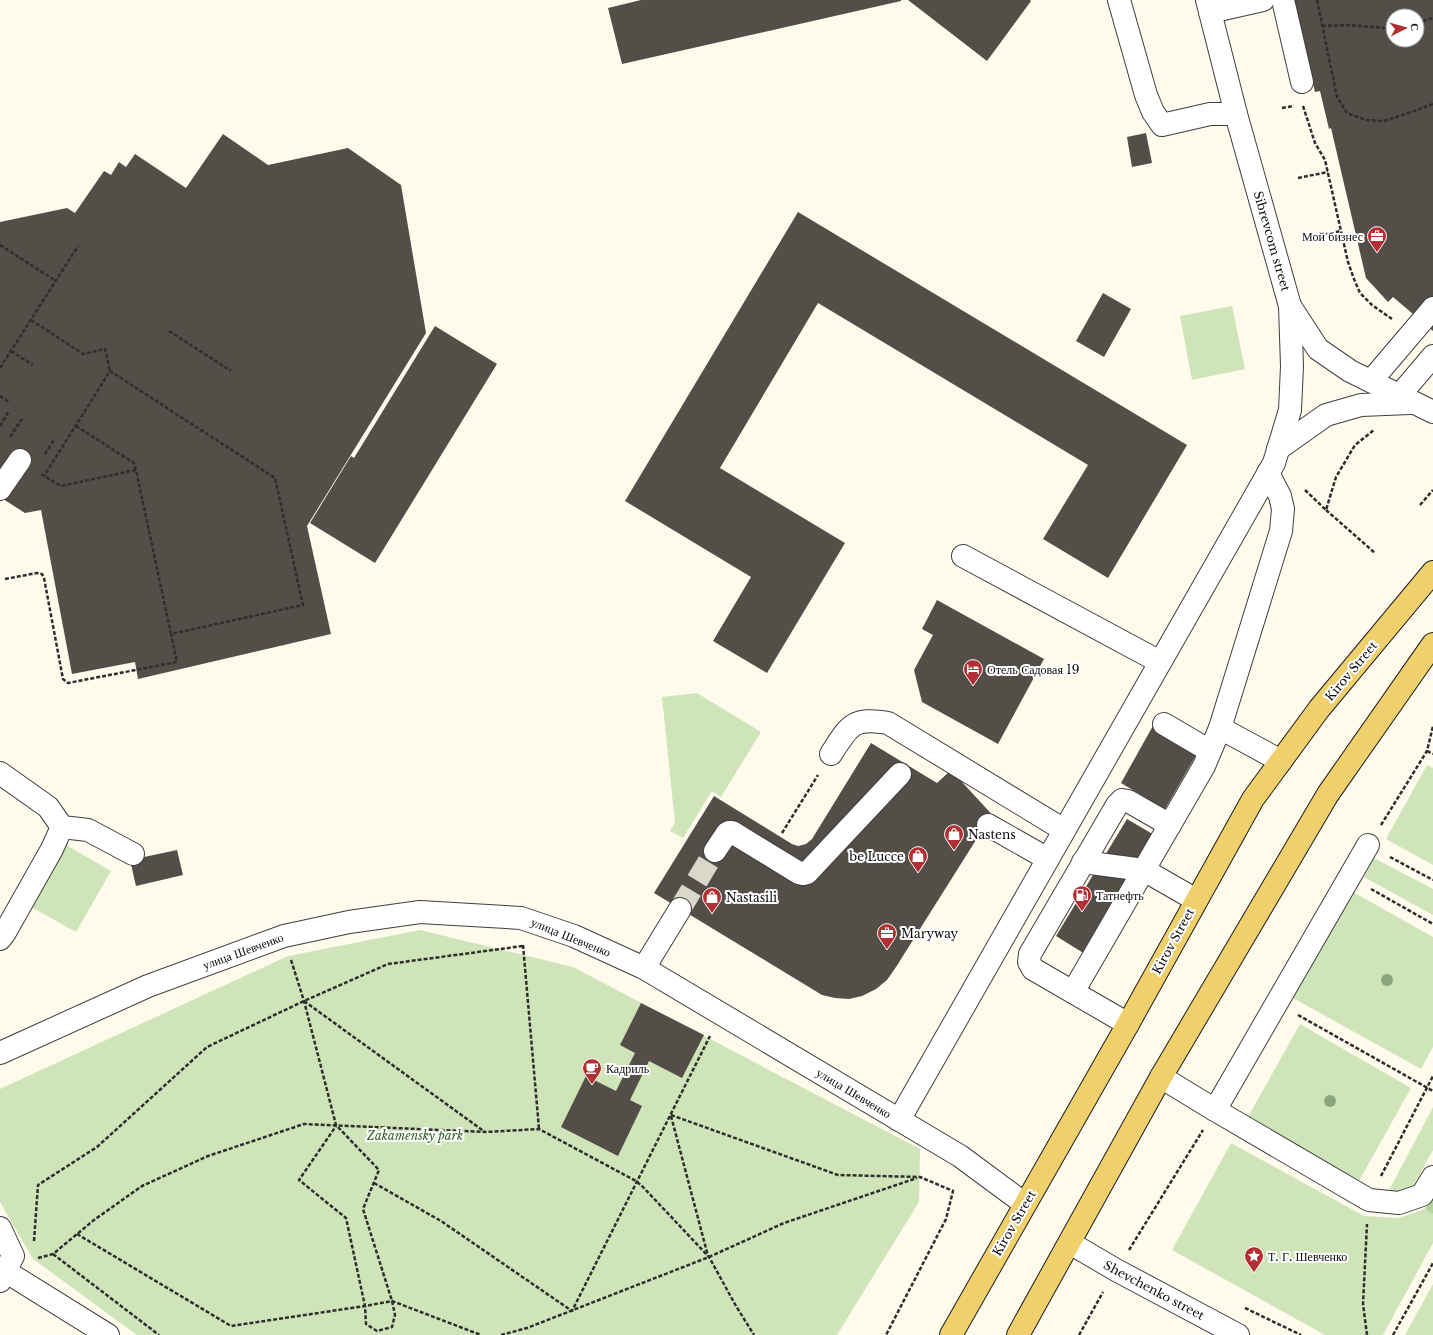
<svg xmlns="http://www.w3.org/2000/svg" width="1433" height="1335" viewBox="0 0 1433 1335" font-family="'Libre Baskerville',serif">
<rect width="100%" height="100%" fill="#fefbed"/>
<g fill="#cfe5b9">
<path d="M1232,306L1245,369L1192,380L1180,316Z"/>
<path d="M697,693L761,732L721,797L712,791L683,838L670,831L675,823L662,697Z"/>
<path d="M1427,765L1433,768V865L1386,839Z"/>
<path d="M66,845L111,871L76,932L31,907Z"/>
<path d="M1374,858L1433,889V915L1364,877Z"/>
<path d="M1353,892L1433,937V1047L1421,1069L1293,998Z"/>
<path d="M420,930L573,967L920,1149L919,1202L837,1335H137L33,1259L0,1202V1089L288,956Z"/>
<path d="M1300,1024L1411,1088L1359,1181L1248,1117Z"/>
<path d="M1433,1107V1150L1412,1188L1386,1196Z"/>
<path d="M1231,1143L1364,1216L1399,1218L1425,1209L1433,1214V1243L1383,1335H1325L1172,1250Z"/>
<path d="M1433,1284V1335H1405Z"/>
</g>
<path fill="#b3d599" d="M1433,1196V1214L1425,1209Z"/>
<g fill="#544e49" fill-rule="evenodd">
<path d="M641,0H901V1L622,64L608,8Z"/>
<path d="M908,0H1030L1031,1L987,61Z"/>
<path d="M1294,0H1433V331L1393,297L1388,302L1366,278L1331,128L1329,129L1320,91L1315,92ZM1393,16H1417V40H1393Z"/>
<path d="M1146,133L1152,163L1132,167L1127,137Z"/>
<path d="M223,134L268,165L348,148L401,185L426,333L307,526L331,634L138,679L135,662L72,674L41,510L25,513L0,497V222L67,208L75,213L104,171L111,175L119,162L126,167L135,154L186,188Z"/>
<path d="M798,212L1187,445L1108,578L1043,539L1088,465L818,303L720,468L845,543L767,673L713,641L751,577L625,501Z"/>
<path d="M1103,293L1131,309L1104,357L1076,341Z"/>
<path d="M435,326L497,364L375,563L310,523L351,456L354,458Z"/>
<path d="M937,600L1044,659L998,744L922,702L914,670L933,635L922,629Z"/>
<path d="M1154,724L1199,750L1165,809L1121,783Z"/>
<path d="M871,743L937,783L951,770L996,819L981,832L896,967L887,980L876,989L862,996L849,999L835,998L822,995L654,893L714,796L792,844L798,846L806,844L812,839Z"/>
<path d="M1127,819L1156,836L1085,954L1056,936Z"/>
<path d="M177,850L183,875L136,886L130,860Z"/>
<path d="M641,1003L704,1035L682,1078L649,1061L630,1100L642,1106L618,1156L561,1127L586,1076L616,1091L635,1053L620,1045Z"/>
</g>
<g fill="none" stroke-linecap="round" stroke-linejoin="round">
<path stroke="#dad7cb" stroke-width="22" stroke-dasharray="22 11" stroke-linecap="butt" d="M680,909L715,851"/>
<defs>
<g id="minor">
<path d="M1119,0L1146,95L1153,112L1162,125L1210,114H1236"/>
<path d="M1207,0L1236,114L1290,306L1318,349L1350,371L1433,412"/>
<path d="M1283,0L1302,82"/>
<path d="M1210,12L1263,0"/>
<path d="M1371,381L1433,308"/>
<path d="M1399,396L1433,356"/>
<path d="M1278,449L1326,415L1361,405L1410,403"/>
<path d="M0,489L20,460"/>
<path d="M963,556L1160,662"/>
<path d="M1164,724L1210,751"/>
<path d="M1220,728L1281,531L1283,509L1280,496L1268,473"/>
<path d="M831,754C849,726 852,717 888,723L1064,830"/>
<path d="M0,773L48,807L62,827L88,830L133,854"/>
<path d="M988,825L1048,859"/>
<path d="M1368,845L1215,1110L1369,1200L1399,1203L1422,1195L1433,1177"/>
<path d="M715,851L727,833L729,832H732L799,873L803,874L807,873L900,774"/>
<path d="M1083,862L1144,870L1196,900"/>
<path d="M0,939L4,934L52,849L62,827"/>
<path d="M644,968L680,909"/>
<path d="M1073,992L1204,766L1220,728L1281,761"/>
<path d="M1128,1024L1033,969L1029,962L1030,954L1117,805L1122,800L1128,801L1170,825"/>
<path d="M0,1053L148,986L284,936L349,922L420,912L521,918L574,936L644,968L960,1156L1025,1204"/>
<path d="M1161,1077L1215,1110"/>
<path d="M899,1120L1274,463L1290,410L1292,366L1290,306"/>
<path d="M0,1228L13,1256L0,1281"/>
<path d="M1070,1243L1116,1270L1238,1335"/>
<path d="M5,1271L108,1335"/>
</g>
<g id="major">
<path d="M951,1335L1128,1024L1253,799L1319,709L1433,572"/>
<path d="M1018,1335L1161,1077L1328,794L1433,644"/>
</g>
</defs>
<use href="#minor" stroke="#3f3f3f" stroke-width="24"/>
<use href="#major" stroke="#1d1d1d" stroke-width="24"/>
<g stroke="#2e2e2e" stroke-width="2.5" stroke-dasharray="4 2" stroke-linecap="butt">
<path d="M1317,0L1337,97L1347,113L1366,120L1384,121L1403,115L1433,104"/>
<path d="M1417,23L1433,18"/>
<path d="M1322,26L1348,25L1385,28L1393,27"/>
<path d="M1303,106L1315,143L1325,160L1348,262L1354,279L1360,293L1372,305L1392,319"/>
<path d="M1282,108L1294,106"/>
<path d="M1298,178L1328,172"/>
<path d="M1312,237L1341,231"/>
<path d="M0,245L56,281"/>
<path d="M31,320L83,354L105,349L110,371"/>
<path d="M169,331L231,371"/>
<path d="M11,351L33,365"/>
<path d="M0,368L78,246"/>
<path d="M0,396L9,402"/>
<path d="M0,426L9,411"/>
<path d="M76,426L134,463L136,470"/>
<path d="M10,437L22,419"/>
<path d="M45,454L54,440"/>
<path d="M41,474L61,486L136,470L171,634L303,605L275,478L110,371L44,476"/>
<path d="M1305,490L1326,510L1336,477L1355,445L1374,430"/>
<path d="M1420,505L1433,490"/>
<path d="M1326,510L1375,553"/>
<path d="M5,579L37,573L42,574L44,578L63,679L68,683L177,662L171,634"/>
<path d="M1427,751L1433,754"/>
<path d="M1381,825L1427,751L1433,726"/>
<path d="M782,833L818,775"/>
<path d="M1390,857L1433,880"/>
<path d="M1371,889L1433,924"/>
<path d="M523,945L539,1129"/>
<path d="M291,960L304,1001L336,1125L379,1170L363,1209L392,1301L395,1315L392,1327L377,1331L366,1324L365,1306L346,1218L299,1180L336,1126"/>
<path d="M304,1001L485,1132"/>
<path d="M1298,1015L1433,1091"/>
<path d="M671,1115L838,1175L920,1177L953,1191L946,1219L886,1335"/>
<path d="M671,1116L708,1256"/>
<path d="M1381,1176L1433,1076"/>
<path d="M374,1183L441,1221L572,1311L710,1036"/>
<path d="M77,1234L231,1326L365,1306L392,1301L481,1335"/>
<path d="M34,1241L38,1185L97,1147L207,1047L304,1001L388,964L523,946"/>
<path d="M1129,1250L1203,1130"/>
<path d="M53,1254L159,1335"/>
<path d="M38,1258L53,1254L94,1220L142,1186L208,1156L304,1124L486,1132L539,1129L636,1181L643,1187L709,1257L736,1306L754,1335"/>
<path d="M1245,1308L1301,1335"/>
<path d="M501,1335L527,1328L709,1257L784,1223L917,1178"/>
<path d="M1079,1335L1103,1292"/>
<path d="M1367,1335L1363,1304L1367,1224"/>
<path d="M1393,1335L1433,1263"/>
</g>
<use href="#minor" stroke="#fff" stroke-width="22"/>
<use href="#major" stroke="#efd06c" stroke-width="22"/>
</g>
<g fill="#8ba57d">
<circle cx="1387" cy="980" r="6"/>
<circle cx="1330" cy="1101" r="6"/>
</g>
<defs>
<symbol id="office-pin" viewBox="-11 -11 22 30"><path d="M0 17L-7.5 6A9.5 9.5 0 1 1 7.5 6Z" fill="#b22f33" stroke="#fff"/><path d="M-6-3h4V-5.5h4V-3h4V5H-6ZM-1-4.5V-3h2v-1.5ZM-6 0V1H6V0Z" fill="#fff"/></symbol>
<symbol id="hotel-pin" viewBox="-11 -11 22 30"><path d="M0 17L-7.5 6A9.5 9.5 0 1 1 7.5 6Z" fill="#b22f33" stroke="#fff"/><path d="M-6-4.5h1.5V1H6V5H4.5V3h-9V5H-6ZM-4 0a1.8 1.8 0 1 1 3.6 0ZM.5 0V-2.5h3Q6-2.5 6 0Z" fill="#fff"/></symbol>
<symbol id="shop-pin" viewBox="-11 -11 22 30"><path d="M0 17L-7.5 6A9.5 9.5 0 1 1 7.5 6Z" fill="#b22f33" stroke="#fff"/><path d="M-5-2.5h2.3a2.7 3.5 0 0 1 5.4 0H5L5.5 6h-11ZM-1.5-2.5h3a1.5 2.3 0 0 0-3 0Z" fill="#fff"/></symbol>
<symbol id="fuel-pin" viewBox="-11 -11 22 30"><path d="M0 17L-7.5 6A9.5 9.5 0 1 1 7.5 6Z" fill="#b22f33" stroke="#fff"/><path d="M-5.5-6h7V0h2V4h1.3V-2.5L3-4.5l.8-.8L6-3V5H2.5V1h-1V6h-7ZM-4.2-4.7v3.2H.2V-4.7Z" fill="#fff"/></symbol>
<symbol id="cafe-pin" viewBox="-11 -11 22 30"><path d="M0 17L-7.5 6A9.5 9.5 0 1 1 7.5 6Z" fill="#b22f33" stroke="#fff"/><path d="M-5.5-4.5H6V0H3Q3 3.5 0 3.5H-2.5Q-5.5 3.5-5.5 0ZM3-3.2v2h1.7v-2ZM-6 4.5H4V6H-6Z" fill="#fff"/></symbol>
<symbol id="sight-pin" viewBox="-11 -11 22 30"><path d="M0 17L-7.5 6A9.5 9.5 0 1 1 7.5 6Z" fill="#b22f33" stroke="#fff"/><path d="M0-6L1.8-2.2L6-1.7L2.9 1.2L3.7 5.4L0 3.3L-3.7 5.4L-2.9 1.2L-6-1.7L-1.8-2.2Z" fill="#fff"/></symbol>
</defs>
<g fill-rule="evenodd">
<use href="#office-pin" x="1366" y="225" width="22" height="30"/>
<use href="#hotel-pin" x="962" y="658" width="22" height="30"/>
<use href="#shop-pin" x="943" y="823" width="22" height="30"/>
<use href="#shop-pin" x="907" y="845" width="22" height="30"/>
<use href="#fuel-pin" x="1071" y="884" width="22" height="30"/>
<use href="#shop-pin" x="701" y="886" width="22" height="30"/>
<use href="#office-pin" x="876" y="922" width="22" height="30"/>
<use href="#cafe-pin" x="581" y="1057" width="22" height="30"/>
<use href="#sight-pin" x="1243" y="1245" width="22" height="30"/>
</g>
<g text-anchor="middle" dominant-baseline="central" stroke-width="4" stroke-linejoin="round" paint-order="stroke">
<g font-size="12" fill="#0c0c0c" stroke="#fff" text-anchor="start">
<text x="1363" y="236" text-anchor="end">Мой бизнес</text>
<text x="987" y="669">Отель Садовая 19</text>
<text x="968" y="834">Nastens</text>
<text x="904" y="856" text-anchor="end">be Lucce</text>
<text x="1096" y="895">Татнефть</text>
<text x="726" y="897">Nastasili</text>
<text x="901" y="933">Maryway</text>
<text x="606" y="1068">Кадриль</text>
<text x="1268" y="1256">Т. Г. Шевченко</text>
</g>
<g font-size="12" fill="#0c0c0c" stroke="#fff">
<text transform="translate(1272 241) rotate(74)">Sibrevcom street</text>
<text transform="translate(1351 671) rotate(-50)">Kirov Street</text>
<text transform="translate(571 937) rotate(22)">улица Шевченко</text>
<text transform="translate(1173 941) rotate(-61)">Kirov Street</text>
<text transform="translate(243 951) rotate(-20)">улица Шевченко</text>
<text transform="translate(854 1093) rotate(31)">улица Шевченко</text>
<text transform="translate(1014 1223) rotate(-60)">Kirov Street</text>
<text transform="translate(1154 1290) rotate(28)">Shevchenko street</text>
</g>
<g font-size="12" font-style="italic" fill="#2d5f22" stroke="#fff">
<text x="415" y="1135">Zakamensky park</text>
</g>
</g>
<g transform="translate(1405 28) rotate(84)"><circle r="19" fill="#ffffff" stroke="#9e9e9e"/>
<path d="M0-3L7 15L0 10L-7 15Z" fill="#b22f33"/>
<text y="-6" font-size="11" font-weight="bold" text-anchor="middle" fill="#0c0c0c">С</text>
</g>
</svg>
